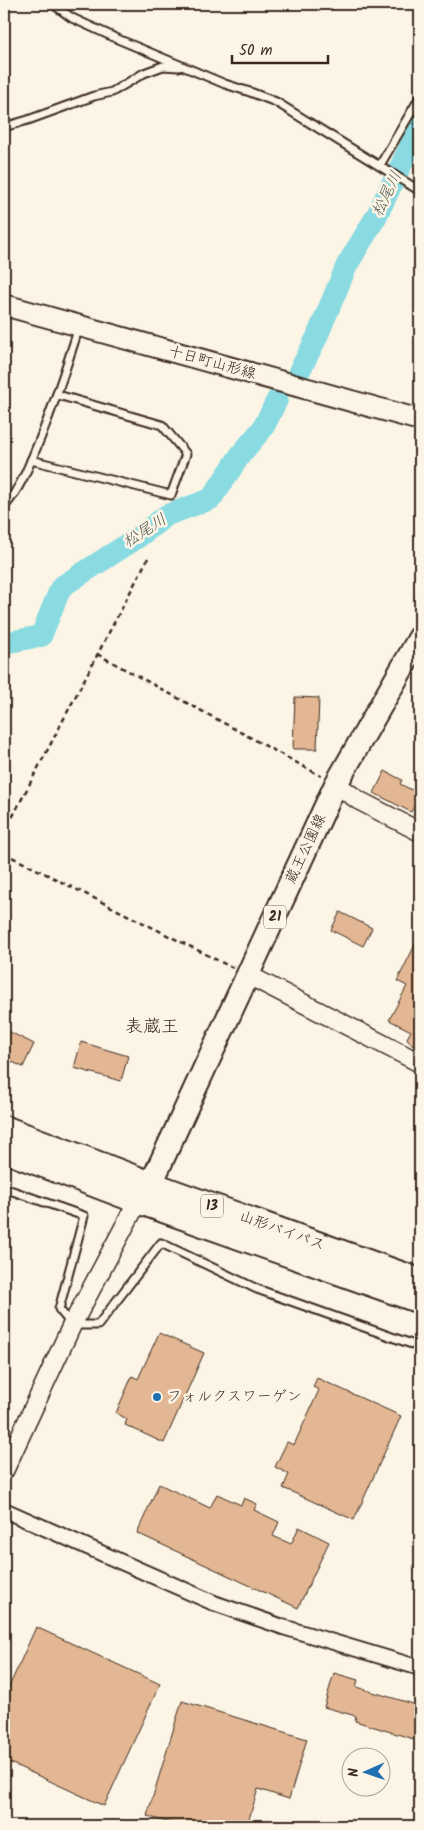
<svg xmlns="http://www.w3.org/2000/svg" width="424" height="1830" viewBox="0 0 424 1830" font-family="Kalam,'Klee One',sans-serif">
<rect width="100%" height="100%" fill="#fcf5e5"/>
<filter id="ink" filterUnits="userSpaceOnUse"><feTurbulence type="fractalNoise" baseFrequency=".02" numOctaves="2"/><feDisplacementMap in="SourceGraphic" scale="10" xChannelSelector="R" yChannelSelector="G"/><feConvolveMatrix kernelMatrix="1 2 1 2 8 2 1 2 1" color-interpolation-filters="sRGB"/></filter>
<g filter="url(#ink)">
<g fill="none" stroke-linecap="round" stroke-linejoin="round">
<g stroke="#89dae1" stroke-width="22">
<path d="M300,370L316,339L347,265L376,217L420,126"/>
<path d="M4,643L41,636L61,587L137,538L167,515L211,499L241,454L263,428L277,400"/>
</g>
</g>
<g fill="#e3b793" stroke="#3b2a1e">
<path d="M295,697L319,698L317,749H293Z"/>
<path d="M385,771L402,780L400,784L420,794L411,812L374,793Z"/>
<path d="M340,912L372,928L363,946L331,930Z"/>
<path d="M420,935V1047L410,1043L407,1038L411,1031L389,1020L407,986L397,981Z"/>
<path d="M4,1029L34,1044L23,1067L4,1058Z"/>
<path d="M81,1042L128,1056L121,1081L74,1068Z"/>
<path d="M159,1333L204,1353L164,1443L125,1425L127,1419L116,1413L132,1376L138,1379Z"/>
<path d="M317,1378L401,1416L354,1520L283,1488L289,1474L275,1467L287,1442L294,1445L319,1390L313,1387Z"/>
<path d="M159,1484L210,1508L217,1494L241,1505L244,1498L257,1504L254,1510L279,1522L273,1536L291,1544L299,1527L329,1542L298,1608L137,1533Z"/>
<path d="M36,1627L160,1684L104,1806L4,1760V1698Z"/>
<path d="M334,1673L358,1680L356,1687L420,1706V1741L355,1721L356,1716L324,1707Z"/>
<path d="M182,1701L307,1739L289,1799L258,1789L247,1826H180L147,1816Z"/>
</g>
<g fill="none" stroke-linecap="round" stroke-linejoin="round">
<defs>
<g id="service">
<path d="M53,4L72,18L120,40L225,84L250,92L276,102L420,191"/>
<path d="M4,127L28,120L94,96L112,92L144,73L163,66L179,67"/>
<path d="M380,165L420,97"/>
<path d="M31,460L171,495L186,454L162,425L58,395"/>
<path d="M4,507C21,488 30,463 40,439C55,402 67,365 79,327"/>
<path d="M4,1188L84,1216L59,1309L72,1325H98L161,1243L257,1289L420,1347"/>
</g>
<path id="minor" d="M4,1510L214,1603L283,1627L420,1668"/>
<g id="tertiary">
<path d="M336,784L358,800L420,832"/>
<path d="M248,975L420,1063"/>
<path d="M4,1471L72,1325L138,1201"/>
</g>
<path id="secondary" d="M4,305L420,420"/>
<path id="primary" d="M140,1198L151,1184L336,784L420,637"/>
<g id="trunk">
<path d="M4,1128L151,1184L420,1281"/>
<path d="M4,1150L138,1201L420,1301"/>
</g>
</defs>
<use href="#service" stroke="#3b2a1e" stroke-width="11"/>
<use href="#minor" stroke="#3b2a1e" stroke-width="18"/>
<use href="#tertiary" stroke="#3b2a1e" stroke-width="21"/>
<use href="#secondary" stroke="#3b2a1e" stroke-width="24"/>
<use href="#primary" stroke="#3b2a1e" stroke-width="26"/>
<use href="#trunk" stroke="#3b2a1e" stroke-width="28"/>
<g stroke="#3b2a1e" stroke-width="2.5" stroke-dasharray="5 4" stroke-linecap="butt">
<path d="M97,654L321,776"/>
<path d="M4,833L148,558"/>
<path d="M4,853L233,968"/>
</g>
<use href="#service" stroke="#fcf5e5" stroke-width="7"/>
<use href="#minor" stroke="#fcf5e5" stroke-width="14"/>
<use href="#tertiary" stroke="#fcf5e5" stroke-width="18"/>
<use href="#secondary" stroke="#fcf5e5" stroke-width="20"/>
<use href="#primary" stroke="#fcf5e5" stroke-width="22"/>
<use href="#trunk" stroke="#fcf5e5" stroke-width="24"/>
</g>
</g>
<circle fill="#1f6fb2" stroke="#fcf5e5" stroke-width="2" cx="157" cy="1397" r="5"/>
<g text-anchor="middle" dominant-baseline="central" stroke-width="5" stroke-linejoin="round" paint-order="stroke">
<g fill="#fcf5e5" stroke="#75675a" stroke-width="1">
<rect x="264" y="905.5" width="22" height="23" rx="4"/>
<rect x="201" y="1194.5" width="22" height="23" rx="4"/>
</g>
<g font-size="14" font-weight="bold" fill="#3b2a1e">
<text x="275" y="917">21</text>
<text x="212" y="1206">13</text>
</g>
<g font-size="15" fill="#3b2a1e" stroke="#fcf5e5">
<text transform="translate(212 363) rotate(15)">十日町山形線</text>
<text transform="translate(306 849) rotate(-65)">蔵王公園線</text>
<text transform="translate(282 1231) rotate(20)">山形バイパス</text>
</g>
<g font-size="15" fill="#3b2a1e" stroke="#fcf5e5" text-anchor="start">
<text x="167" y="1397">フォルクスワーゲン</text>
</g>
<g font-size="16" font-style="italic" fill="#4e564f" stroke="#fcf5e5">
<text transform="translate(387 194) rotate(-64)">松尾川</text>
<text transform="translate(145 531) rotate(-33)">松尾川</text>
</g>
<g font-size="18" fill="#3b2a1e" stroke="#fcf5e5">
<text x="152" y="1027">表蔵王</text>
</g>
</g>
<rect width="424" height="1830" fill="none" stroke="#fcf5e5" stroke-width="20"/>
<rect x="10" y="10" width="404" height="1810" fill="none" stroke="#3b2a1e" stroke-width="2" filter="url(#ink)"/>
<g transform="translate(366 1772) rotate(268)"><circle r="24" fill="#fcf5e5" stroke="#afa495"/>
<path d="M0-4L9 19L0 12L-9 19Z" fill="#1f6fb2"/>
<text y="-8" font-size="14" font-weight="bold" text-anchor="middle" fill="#3b2a1e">N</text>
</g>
<path d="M232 55v8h96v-8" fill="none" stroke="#3b2a1e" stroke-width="2.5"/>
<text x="239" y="55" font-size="15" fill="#3b2a1e" stroke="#fcf5e5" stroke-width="4" paint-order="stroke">50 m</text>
</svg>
